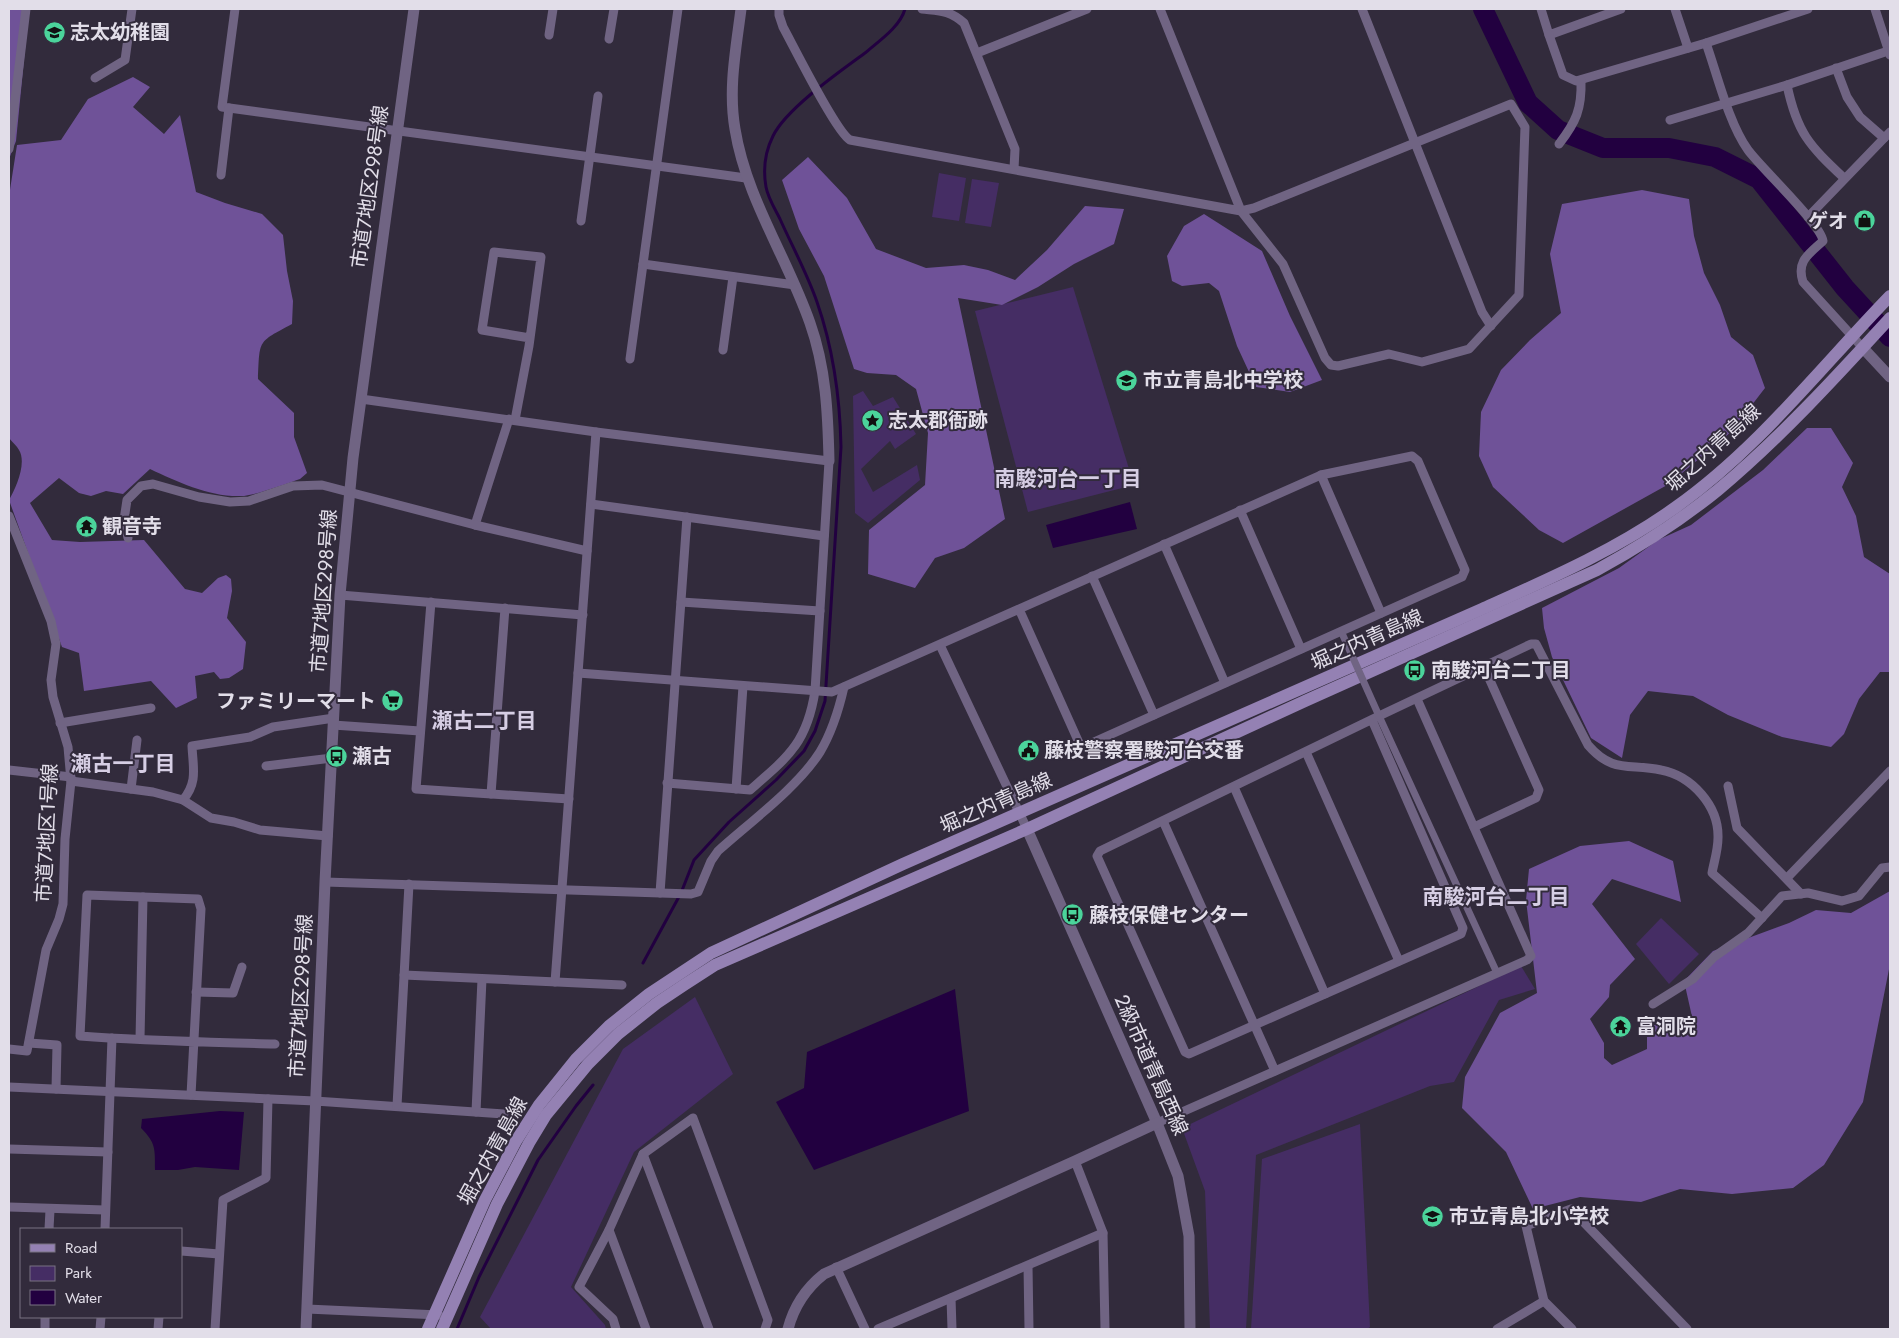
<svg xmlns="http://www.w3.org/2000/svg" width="1899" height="1338" viewBox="0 0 1899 1338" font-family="Jost,'Noto Sans JP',sans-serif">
<rect width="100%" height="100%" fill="#322b3c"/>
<g fill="#452d64">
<path d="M939,173L966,178L959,221L932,217Z"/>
<path d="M972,179L999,183L991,227L965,223Z"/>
<path d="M1073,287L1134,485L1028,512L975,311Z"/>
<path d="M863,391L873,406L893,397L916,434L895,449L890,441L861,469L873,492L917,465L920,480L868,523L855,513L853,396Z"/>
<path d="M1661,918L1699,954L1669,984L1636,944Z"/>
<path d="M1521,966L1535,989L1499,1000L1454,1082L1430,1086L1256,1155L1246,1329H1210L1205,1191L1182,1128Z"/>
<path d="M695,997L733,1074L634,1152L571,1287L605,1325L606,1329H491L480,1317L623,1049Z"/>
<path d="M1360,1124L1370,1327L1367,1329H1251L1262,1159Z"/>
</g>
<g fill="#6f5298">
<path d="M9,9H29L16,141L9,159Z"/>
<path d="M133,77L150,87L133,107L164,134L180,115L196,192L225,203L262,214L283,235L287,271L293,301L292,324C257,343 260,339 258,379L294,413V437L307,473L300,479C285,484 254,496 241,496C209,497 178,482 150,469L123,494L106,491L91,496L79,493L59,478L30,503L52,540L80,542L144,540L185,589L202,593L218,578L226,575L231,579L232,591L227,618L246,642L243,669L229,678L220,679L214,672L195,676L197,698L176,708L151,681L84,691L79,653L62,647L9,500C16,488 27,463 19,450C17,446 12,442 9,438V196L17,145L61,140L88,99Z"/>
<path d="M808,157L847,198L876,249L926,268L964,265L988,270L1015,280L1047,250L1085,206L1124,209L1114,244L1074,264L1038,287L1002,305L958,298L1005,519L964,548L935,558L915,588L868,574L869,530L925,485L928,433L916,389L896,375L867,373L854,369L824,276L799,229L782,180Z"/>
<path d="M1642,190L1689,199L1694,236L1704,273L1720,305L1731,337L1753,355L1765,388L1731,432L1669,484L1563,543L1539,530L1493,487L1479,456L1481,412L1501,370L1530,340L1561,313L1550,254L1562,204Z"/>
<path d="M1204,214L1262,251L1290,316L1322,380L1290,392L1256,387L1237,346L1219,291L1209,283L1182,286L1172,281L1167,256L1184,226Z"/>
<path d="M1807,428H1831L1853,463L1842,487L1856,516L1864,557L1890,574V672H1880L1859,699L1844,734L1831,747L1782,737L1728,715L1693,696L1648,691L1630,715L1622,758L1591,738L1552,657L1544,628L1542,608L1619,568L1658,540L1691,525L1763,470Z"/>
<path d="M1629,841L1673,861L1681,902L1612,879L1592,904L1635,959L1610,985L1609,997L1590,1019L1604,1043V1058L1612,1065L1647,1049V1031L1656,1024L1671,1033L1693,1021L1684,981L1713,951L1789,923L1816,910L1851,913L1890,891V964L1863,1102L1824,1165L1793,1188L1732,1194L1680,1189L1641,1202L1580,1197L1533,1209L1506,1152L1462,1108L1465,1077L1500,1013L1537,993L1526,900L1529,869L1580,846Z"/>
</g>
<g fill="#220040">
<path d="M1130,502L1137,529L1053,548L1046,525Z"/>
<path d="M955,989L969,1111L814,1170L776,1102L804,1088L807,1052Z"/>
<path d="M220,1111L244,1112L239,1170L195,1167L178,1170H155C155,1149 156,1143 141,1128L142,1119Z"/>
</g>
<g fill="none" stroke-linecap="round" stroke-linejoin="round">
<g stroke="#220040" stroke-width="3">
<path d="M643,963L681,893L694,860L729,822L776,780L804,751L815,731L825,701L841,447C840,397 833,348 817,302C807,273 792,246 780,219C775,209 768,198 766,187C763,170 765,152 773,136C786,109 839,72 865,53C879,41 900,27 905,9"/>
<path d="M457,1329L479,1277L538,1160L576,1106L593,1085"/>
</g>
<path stroke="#220040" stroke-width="20" d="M1483,9L1528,103L1558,130L1603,148H1669L1715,157L1759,179L1845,288L1890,337"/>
<path stroke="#706483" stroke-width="7" d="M1379,716L1497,973"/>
<g stroke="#706483" stroke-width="9">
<path d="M235,9L222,107L746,178"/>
<path d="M779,9V15L783,27C794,47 836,132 850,140L1241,211L1254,208L1511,104L1525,127L1519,295L1469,349L1422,362L1389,354L1338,366L1331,365L1325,358L1283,264L1241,211L1160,9"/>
<path d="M922,9C940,11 949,10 964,23L1015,149L1014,169"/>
<path d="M1362,9L1482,312L1491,326"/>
<path d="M1541,9L1549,35L1621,9"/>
<path d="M1675,9L1688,48"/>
<path d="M1875,9L1890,55"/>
<path d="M549,35L553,9"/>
<path d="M1549,35L1563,75L1576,81L1706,43L1808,9"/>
<path d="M609,39L614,9"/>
<path d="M1706,43C1717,74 1729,124 1748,150C1762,169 1821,224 1823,241C1809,254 1796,261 1803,282L1863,348"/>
<path d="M977,53L1087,9"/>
<path d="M1836,68L1847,97L1860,117L1884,138"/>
<path d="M95,78L125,60L132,9"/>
<path d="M1787,85C1797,133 1809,145 1844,178"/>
<path d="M1670,120L1787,85L1888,51"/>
<path d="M1559,144C1576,122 1582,109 1581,80"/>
<path d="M9,149L26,9"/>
<path d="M221,175L229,108"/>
<path d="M1808,217L1890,132"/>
<path d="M581,221L598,96"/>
<path d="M643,264L795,285"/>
<path d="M723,350L733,277"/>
<path d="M630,359L678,9"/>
<path d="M361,399L596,432L829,461L815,691C807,743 788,757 750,790L667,783"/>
<path d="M515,420L529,346L541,257L494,252L482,330L530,338"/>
<path d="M1321,475L1381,613"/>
<path d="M591,504L824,536"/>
<path d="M1240,510L1301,649"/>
<path d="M9,516L51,621L56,644L51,680L53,697L68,747L71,781L65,839L63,904L59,919L46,950L27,1051L9,1049"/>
<path d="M475,525L509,419"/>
<path d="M128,538L124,520L127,500L141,486L153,484L199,497L230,502L249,501L293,486L322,485L475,525L587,551"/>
<path d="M1164,544L1225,683"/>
<path d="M1092,576L1154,715"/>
<path d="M340,595L583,615"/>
<path d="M431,602L416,789L569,799"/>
<path d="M681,602L820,611"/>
<path d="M940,645L1027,829"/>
<path d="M578,673L832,692L1321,475L1412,456L1418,461L1465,570L1462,577L1085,746L1080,745L1019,609"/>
<path d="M1372,720L1463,928L1461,934L1189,1054L1185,1052L1097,856L1100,851L1379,716L1531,644H1536L1588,745C1613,774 1629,763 1661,770C1692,776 1719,806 1718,838C1718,850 1714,862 1712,873L1762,918"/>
<path d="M60,723L151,708"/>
<path d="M333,725L420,731"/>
<path d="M1306,752L1399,961"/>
<path d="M266,766L332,758"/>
<path d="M9,770L71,777"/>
<path d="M71,781L153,792L183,800L211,818L234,822L260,830L328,836"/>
<path d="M1728,786L1737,828L1801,894"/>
<path d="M1234,787L1325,994"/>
<path d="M131,789L137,740"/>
<path d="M736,789L743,686"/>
<path d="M491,794L505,608"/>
<path d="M183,800C198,782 193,768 192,746L250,737L273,727L334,718"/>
<path d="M1163,821L1275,1071"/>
<path d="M1474,827L1536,798L1539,790L1484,667"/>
<path d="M1787,878L1890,771"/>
<path d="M325,882L691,894L698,892L711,861L718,851C749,823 798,787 820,752C832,732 839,709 844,687"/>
<path d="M660,893L687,517"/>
<path d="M404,975L622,985"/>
<path d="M555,982L596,432"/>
<path d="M196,992L233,993L242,967"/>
<path d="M1653,1004L1693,979L1714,957L1748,933L1782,896L1808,893L1842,901L1859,896L1882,868L1890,867"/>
<path d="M140,1039L143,897"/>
<path d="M29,1043L57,1045L56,1089"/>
<path d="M9,1087L315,1101L504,1114"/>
<path d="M191,1095L201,909L198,899L87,895L80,1036C145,1041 210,1042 275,1044"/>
<path d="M397,1106L409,884"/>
<path d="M476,1112L482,979"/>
<path d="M1157,1123L1527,960L1531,956L1417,699"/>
<path d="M9,1149L108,1152"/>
<path d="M643,1154L709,1329"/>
<path d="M1075,1161L1103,1233L1105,1329"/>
<path d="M9,1207L105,1210"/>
<path d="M49,1229L50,1210"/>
<path d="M105,1229L112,1038"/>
<path d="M609,1230L579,1287L613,1319L616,1329"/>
<path d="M181,1251L219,1254"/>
<path d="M1028,1266L1029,1329"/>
<path d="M836,1267L865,1329"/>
<path d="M951,1298L952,1329"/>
<path d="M1544,1301L1572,1329"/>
<path d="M307,1309L439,1315"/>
<path d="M45,1329V1317"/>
<path d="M100,1329L101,1317"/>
<path d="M158,1329L159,1317"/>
<path d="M215,1329L223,1200L266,1178L268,1099"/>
<path d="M646,1329L609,1230L643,1154L693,1118L768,1320L765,1329"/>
<path d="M878,1329L1103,1233"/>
<path d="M1497,1329L1544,1301L1526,1226L1571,1209L1687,1329"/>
</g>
<g stroke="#706483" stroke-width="11">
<path d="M741,9C736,49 728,89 735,129C746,198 787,257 810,323C826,368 828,414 829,461"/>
<path d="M1863,348L1890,377"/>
<path d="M1027,829L1157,1123L1178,1176L1189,1236L1190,1329"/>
<path d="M306,1329L325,882L340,595L353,458L414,9"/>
<path d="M788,1329C794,1306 805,1289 824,1274L1075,1161L1157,1123"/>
</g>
<g stroke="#9481b3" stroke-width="12">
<path d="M428,1329L485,1200L516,1141L539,1105L576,1059L609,1026L649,994L711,953L903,864L1482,609C1549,579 1616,550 1676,507C1758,449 1821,367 1890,296"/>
<path d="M442,1329L497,1204L529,1143L546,1115L588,1064L618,1034L657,1003L684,985L715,965L1027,829L1305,701L1597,570C1639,547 1680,521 1718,490C1780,438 1835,378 1890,318"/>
</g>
<path stroke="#706483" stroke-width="7" d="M1341,631L1379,716"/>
</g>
<defs>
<symbol id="school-disc" viewBox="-11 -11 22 22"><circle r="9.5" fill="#4bd49b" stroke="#322b3c"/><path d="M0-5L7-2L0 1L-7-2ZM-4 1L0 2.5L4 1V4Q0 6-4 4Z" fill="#111"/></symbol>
<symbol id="shop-disc" viewBox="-11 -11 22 22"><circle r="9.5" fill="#4bd49b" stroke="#322b3c"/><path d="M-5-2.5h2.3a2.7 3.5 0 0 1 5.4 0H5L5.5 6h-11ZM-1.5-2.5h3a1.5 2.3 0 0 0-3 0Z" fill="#111"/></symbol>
<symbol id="sight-disc" viewBox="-11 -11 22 22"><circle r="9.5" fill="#4bd49b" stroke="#322b3c"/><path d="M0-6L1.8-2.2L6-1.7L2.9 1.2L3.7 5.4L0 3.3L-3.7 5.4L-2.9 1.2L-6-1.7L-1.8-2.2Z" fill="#111"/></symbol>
<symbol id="temple-disc" viewBox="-11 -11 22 22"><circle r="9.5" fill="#4bd49b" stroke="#322b3c"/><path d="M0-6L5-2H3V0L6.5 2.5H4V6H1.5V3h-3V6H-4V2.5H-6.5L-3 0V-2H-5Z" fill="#111"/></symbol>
<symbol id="bus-disc" viewBox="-11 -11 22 22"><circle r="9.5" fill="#4bd49b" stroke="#322b3c"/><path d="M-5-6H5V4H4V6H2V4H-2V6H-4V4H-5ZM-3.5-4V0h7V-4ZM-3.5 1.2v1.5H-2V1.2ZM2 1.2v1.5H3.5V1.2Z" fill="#111"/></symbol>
<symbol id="supermarket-disc" viewBox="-11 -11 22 22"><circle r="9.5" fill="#4bd49b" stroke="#322b3c"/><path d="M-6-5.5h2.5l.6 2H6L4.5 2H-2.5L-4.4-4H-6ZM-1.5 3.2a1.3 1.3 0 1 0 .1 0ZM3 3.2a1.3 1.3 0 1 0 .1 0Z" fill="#111"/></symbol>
<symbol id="civic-disc" viewBox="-11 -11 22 22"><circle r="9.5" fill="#4bd49b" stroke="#322b3c"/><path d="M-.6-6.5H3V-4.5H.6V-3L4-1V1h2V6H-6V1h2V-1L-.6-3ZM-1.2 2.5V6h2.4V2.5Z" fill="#111"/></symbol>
</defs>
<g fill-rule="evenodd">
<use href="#school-disc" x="42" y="20" width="25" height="25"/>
<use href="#shop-disc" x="1852" y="208" width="25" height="25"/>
<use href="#school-disc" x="1114" y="368" width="25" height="25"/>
<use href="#sight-disc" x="860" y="408" width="25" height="25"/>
<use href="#temple-disc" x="74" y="514" width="25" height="25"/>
<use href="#bus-disc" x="1402" y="658" width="25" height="25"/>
<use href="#supermarket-disc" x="380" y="688" width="25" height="25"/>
<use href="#civic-disc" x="1016" y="738" width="25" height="25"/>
<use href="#bus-disc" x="324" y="744" width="25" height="25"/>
<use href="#bus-disc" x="1060" y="902" width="25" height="25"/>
<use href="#temple-disc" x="1608" y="1014" width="25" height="25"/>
<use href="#school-disc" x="1420" y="1204" width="25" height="25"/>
</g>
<g text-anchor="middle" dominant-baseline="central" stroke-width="4" stroke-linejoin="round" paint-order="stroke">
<g font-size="20" font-weight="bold" fill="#e2dee9" stroke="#322b3c" text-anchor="start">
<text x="70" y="32">志太幼稚園</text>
<text x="1848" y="221" text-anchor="end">ゲオ</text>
<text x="1143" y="380">市立青島北中学校</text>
<text x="888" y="420">志太郡衙跡</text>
<text x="102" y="526">観音寺</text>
<text x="1431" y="670">南駿河台二丁目</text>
<text x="376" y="701" text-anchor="end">ファミリーマート</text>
<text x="1044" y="750">藤枝警察署駿河台交番</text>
<text x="352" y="756">瀬古</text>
<text x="1089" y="915">藤枝保健センター</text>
<text x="1636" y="1026">富洞院</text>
<text x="1449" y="1216">市立青島北小学校</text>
</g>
<g font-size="20" fill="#e2dee9" stroke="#322b3c">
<text transform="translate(370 187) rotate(-82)">市道7地区298号線</text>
<text transform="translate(1713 448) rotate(-42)">堀之内青島線</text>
<text transform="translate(324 591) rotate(-86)">市道7地区298号線</text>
<text transform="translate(1367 640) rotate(-24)">堀之内青島線</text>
<text transform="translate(996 803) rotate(-24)">堀之内青島線</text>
<text transform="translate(47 833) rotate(-87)">市道7地区1号線</text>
<text transform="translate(301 996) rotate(-87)">市道7地区298号線</text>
<text transform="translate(1151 1065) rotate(66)">2級市道青島西線</text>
<text transform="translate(493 1151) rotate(-61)">堀之内青島線</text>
</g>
<g font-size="21" font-weight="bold" fill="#d6cee4" stroke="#322b3c">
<text x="1068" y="479">南駿河台一丁目</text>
<text x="484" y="721">瀬古二丁目</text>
<text x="123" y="764">瀬古一丁目</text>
<text x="1496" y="897">南駿河台二丁目</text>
</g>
</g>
<rect width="1899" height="1338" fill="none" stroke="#e2dee9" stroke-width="20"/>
<rect x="20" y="1228" width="162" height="90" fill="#322b3c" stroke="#787381"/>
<rect x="30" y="1244" width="25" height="8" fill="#9481b3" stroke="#787381"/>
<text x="65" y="1253" font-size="15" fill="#e2dee9">Road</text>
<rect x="30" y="1266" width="25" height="15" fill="#452d64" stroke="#787381"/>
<text x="65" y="1278" font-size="15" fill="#e2dee9">Park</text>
<rect x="30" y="1290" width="25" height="15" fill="#220040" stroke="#787381"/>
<text x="65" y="1303" font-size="15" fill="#e2dee9">Water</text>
</svg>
